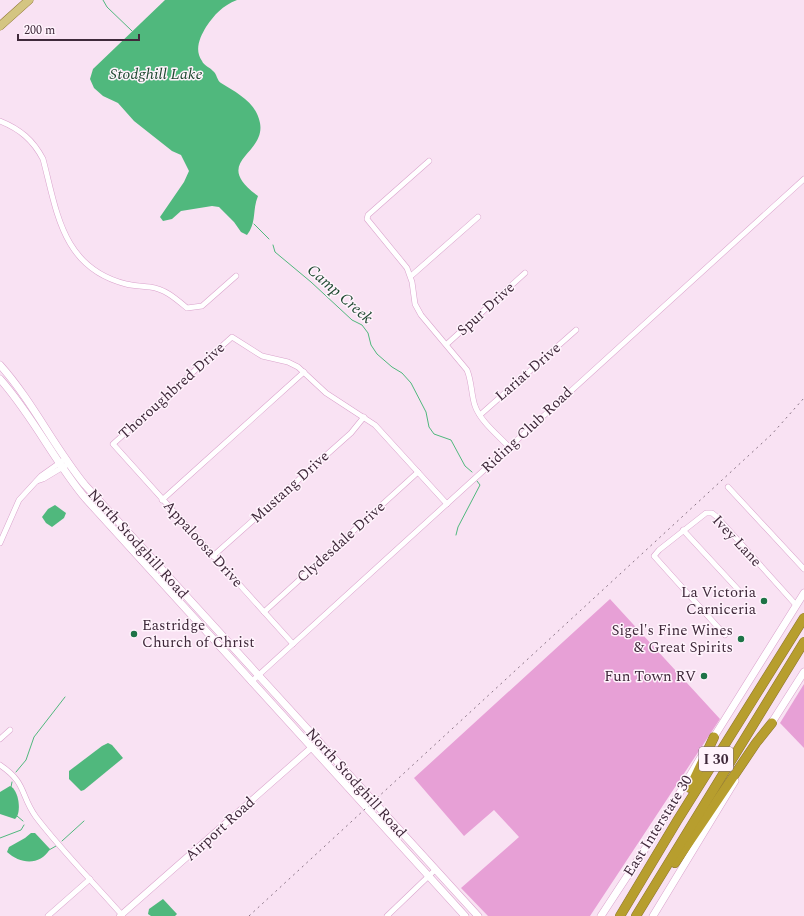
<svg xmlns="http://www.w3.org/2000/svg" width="804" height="916" viewBox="0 0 804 916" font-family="Spectral,serif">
<rect width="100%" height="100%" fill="#f9e2f3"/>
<g fill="#e7a0d6">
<path d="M610,599L720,719L590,916H488L461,888L519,837L494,810L464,836L414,778Z"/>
<path d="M804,684V748L780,723Z"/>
</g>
<g fill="#50b87d">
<path d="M165,0H237C222,6 215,14 206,27C200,37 194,50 202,61C204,66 210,67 213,71C217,74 217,81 221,83C237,93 256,102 260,123C266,155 210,161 258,196C252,210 257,222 247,235L241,232L234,222L219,207L212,206L181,211L172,219L163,221L160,217L184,182L189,171L181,155L172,151L134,121L118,103L103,96L94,88L90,79L93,69Z"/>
<path d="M55,505L66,513L64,518L52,527L46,523L42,517L48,509Z"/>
<path d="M108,743L112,745L123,758L84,790L81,791L69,779V771L102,746Z"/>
<path d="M10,786C19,790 22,813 15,819L0,814V792Z"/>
<path d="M31,833H35L50,849C40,866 20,864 7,852L9,847L25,838Z"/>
<path d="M163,899L177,914L175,916H151L148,914L149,909Z"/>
</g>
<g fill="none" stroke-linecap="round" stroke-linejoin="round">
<g stroke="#50b87d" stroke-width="1">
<path d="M103,0L107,7L132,31"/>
<path d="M254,224L269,239"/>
<path d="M273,245L275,252L311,282L352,320L362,325L368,333L371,345L377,354L392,367L402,373L411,383L426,412L429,427L434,434L451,440L465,466L472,472"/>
<path d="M456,535L458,527L480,485L477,481"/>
<path d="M16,772L26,760L34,737L65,697"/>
<path d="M11,787L12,782"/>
<path d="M17,816L23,821"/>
<path d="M0,838L21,830L24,825"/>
<path d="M62,841L84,821"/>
<path d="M49,850L56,846"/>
</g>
<defs>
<g id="minor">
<path d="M0,121C20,129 33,140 43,159C57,212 62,268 126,284C134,286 142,286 150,287C165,289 175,298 187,308L202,306L236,276"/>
<path d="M429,161L368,215L367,219L407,268L412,282L415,304L421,315L467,370C472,382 471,394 475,406C481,422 498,435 509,447"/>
<path d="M411,276L478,217"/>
<path d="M447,344L525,273"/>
<path d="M480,415L576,330"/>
<path d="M37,481L43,479L68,464"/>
<path d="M728,487L804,569"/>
<path d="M162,500L304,372"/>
<path d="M683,530L744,596"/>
<path d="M0,543L19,500L41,476L65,459"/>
<path d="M213,556L351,433L364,417"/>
<path d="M264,612L418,472"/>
<path d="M725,635L654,556L659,550L706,513H712L717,517L796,605"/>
<path d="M293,644L113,444L232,337L262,356L288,362L298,367L326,393L375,425L447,504"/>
<path d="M251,682L804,179"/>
<path d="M0,739L10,730"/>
<path d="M0,765C27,783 20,795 36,817C62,851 93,882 122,915"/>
<path d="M48,916L90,879"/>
<path d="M387,916L435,870"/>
</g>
<path id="tertiary" d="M120,916L319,741"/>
<g id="secondary">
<path d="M0,365C33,402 54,447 85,485L478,916"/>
<path d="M0,379C33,416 54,461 86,499L465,916"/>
<path d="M769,727L804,672"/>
<path d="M712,740L804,593"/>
<path d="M601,916L660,826L701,757"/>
<path d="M653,916L735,781"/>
</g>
<path id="primary" d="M0,26L29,0"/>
<g id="motorway">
<path d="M690,788L714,737"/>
<path d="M675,863L756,743L772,723"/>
<path d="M620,916L677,821L804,618"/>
<path d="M636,916L804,642"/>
</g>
</defs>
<use href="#minor" stroke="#daa3cc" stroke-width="6"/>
<use href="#tertiary" stroke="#daa3cc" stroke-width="7"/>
<use href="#secondary" stroke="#daa3cc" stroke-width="8"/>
<use href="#primary" stroke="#8d7532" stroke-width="9"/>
<use href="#motorway" stroke="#8d7532" stroke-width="10"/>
<use href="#minor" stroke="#fff" stroke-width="5"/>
<use href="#tertiary" stroke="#fff" stroke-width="6"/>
<use href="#secondary" stroke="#fff" stroke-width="7"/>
<use href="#primary" stroke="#d4c582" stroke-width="8"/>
<use href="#motorway" stroke="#b79e2e" stroke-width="9"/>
<path stroke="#8a7485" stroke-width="1" stroke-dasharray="2 4" stroke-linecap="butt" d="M249,916L772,434L804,398"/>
</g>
<g fill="#1d7346" stroke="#fff3fc" stroke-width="1.5">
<circle cx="764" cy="601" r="4"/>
<circle cx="134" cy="634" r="4"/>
<circle cx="741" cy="639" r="4"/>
<circle cx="704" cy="676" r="4"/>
</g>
<g text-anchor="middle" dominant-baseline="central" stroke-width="3" stroke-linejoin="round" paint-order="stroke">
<rect fill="#fff3fc" stroke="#796674" stroke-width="1" x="699" y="747" width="34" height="24" rx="3"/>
<g font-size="14" font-weight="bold" fill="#3f293a">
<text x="716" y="759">I 30</text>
</g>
<g font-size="15" fill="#3f293a" stroke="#fff3fc">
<text transform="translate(486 309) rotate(-42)">Spur Drive</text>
<text transform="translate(528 372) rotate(-41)">Lariat Drive</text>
<text transform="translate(172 391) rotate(-42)">Thoroughbred Drive</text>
<text transform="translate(527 430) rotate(-43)">Riding Club Road</text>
<text transform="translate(290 487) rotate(-42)">Mustang Drive</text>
<text transform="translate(737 541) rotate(47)">Ivey Lane</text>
<text transform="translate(341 542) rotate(-42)">Clydesdale Drive</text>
<text transform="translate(138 544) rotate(48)">North Stodghill Road</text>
<text transform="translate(203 544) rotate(48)">Appaloosa Drive</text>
<text transform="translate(356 783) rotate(48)">North Stodghill Road</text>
<text transform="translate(658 826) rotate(-58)">East Interstate 30</text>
<text transform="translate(220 829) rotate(-42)">Airport Road</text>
</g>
<g font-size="15" fill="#3f293a" stroke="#fff3fc" text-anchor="end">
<text x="756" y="592">La Victoria<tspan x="756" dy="17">Carniceria</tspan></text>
<text x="142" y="625" text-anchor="start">Eastridge<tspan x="142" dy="17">Church of Christ</tspan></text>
<text x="733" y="630">Sigel's Fine Wines<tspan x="733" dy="17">&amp; Great Spirits</tspan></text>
<text x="696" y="676">Fun Town RV</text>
</g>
<g font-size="16" font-style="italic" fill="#1e4930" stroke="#fff3fc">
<text x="156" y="74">Stodghill Lake</text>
<text transform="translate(340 294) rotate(41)">Camp Creek</text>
</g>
</g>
<path d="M18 34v6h121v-6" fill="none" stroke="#3f293a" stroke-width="2"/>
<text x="24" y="34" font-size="12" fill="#3f293a" stroke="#fff3fc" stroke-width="3" paint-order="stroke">200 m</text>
</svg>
